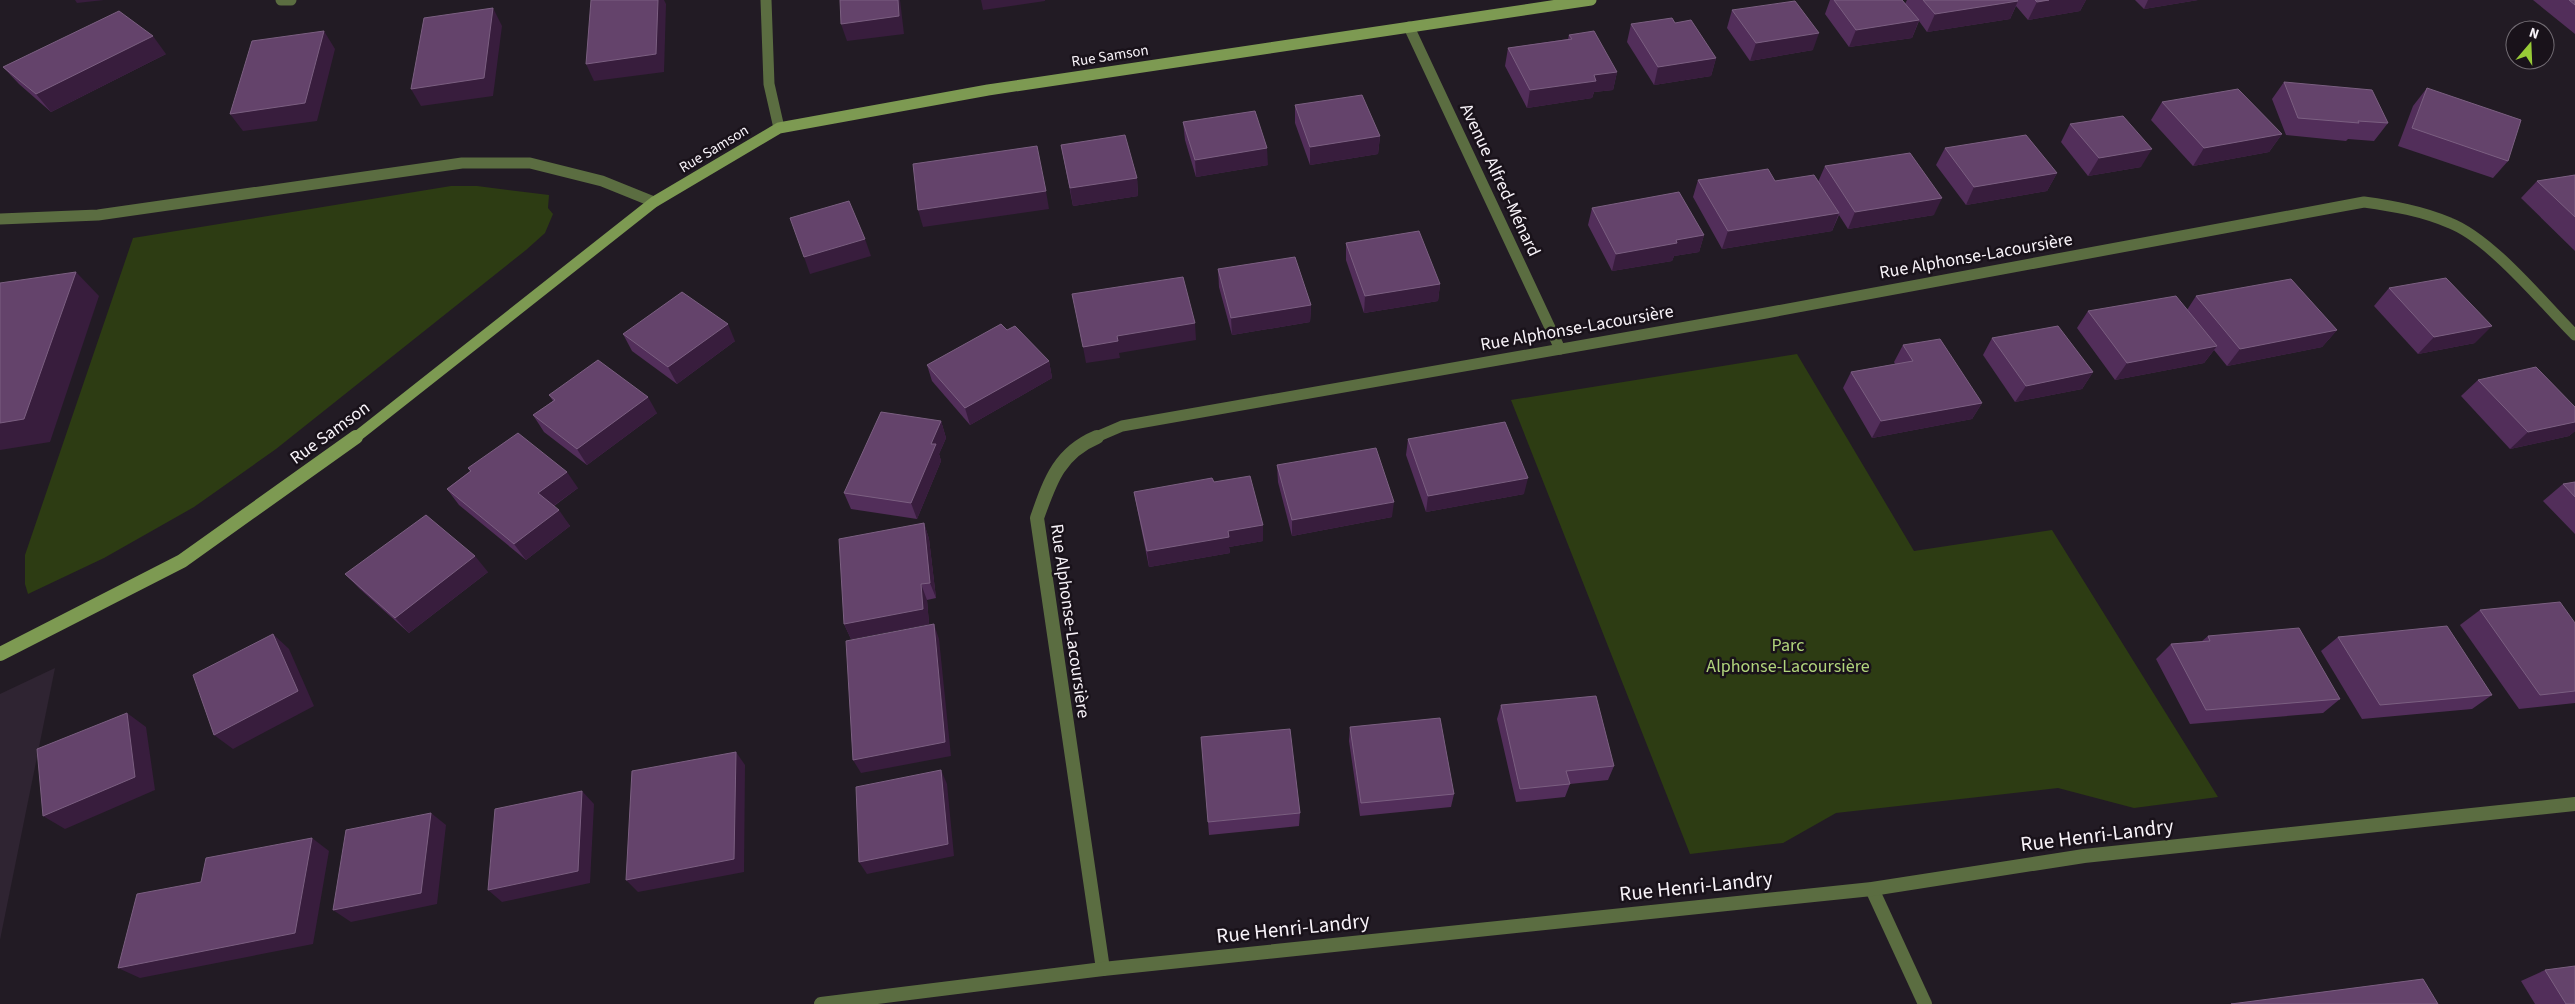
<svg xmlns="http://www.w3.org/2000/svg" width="2575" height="1004" viewBox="0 0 2575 1004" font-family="'Source Sans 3',sans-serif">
<rect width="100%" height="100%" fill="#221b24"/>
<path fill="#2f2432" d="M55,668L0,940V694Z"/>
<g fill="#2d3c13">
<path d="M451,186H477L549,195L548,208L553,214L545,233L526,250L276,449L194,507L104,558L28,594L25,584V555L133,238Z"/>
<path d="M1797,354L1914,551L2052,530L2218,797L2134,808L2058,788L1836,813L1783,843L1690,854L1511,400Z"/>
</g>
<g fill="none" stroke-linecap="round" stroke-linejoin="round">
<g stroke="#5b6d41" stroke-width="11">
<path d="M281,0H291"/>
<path d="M766,0L769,84L779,128"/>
<path d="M1409,27L1560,349"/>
<path d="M0,219L98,215L462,163H530L602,181L654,202"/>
<path d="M1094,438L1122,426L1766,313L2364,202C2393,206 2422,211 2450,223C2491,239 2542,302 2575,335"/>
</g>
<g stroke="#5b6d41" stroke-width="14">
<path d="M1097,437C1059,453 1050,481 1037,518L1103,969"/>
<path d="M1872,889L1925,1004"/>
<path d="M821,1004L1103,969L1872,889L2084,856L2575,804"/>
</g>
<path stroke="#7d9a52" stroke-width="11" d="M355,438L654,202L779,128L988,90L1591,0"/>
<path stroke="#7d9a52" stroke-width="14" d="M0,654L182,561L356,437"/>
</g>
<g fill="#522e5a">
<path d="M1830,0H1902L1905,4L1907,0H2086L2080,11L2028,20L2016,6L2010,19L1927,32L1919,21L1912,38L1849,47L1825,14Z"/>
<path d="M2135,0H2198L2144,9Z"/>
<path d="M2533,0H2575V34Z"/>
<path d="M1732,10L1813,50L1750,61L1727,28Z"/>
<path d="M1675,23L1716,58L1711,76L1654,85L1627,42L1631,24Z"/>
<path d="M1569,35L1617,72L1613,90L1594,92L1592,98L1527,108L1505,66L1508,48L1568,39Z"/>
<path d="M166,54L51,112L19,84L3,67Z"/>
<path d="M2284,82L2388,123L2374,141L2348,139L2346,141L2286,135L2272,99Z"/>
<path d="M2427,88L2508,161L2493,178L2398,146L2413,106Z"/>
<path d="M2162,102L2282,134L2269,152L2193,166L2151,120Z"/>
<path d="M1295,105L1380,136L1378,154L1310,165L1295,123Z"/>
<path d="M1183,122L1268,165L1196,177L1185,140Z"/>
<path d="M2070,124L2141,167L2088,176L2061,142Z"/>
<path d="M1061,145L1137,178L1138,196L1073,206Z"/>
<path d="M1945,148L2057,173L2047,191L1966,205L1936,165Z"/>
<path d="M1825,166L1934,215L1848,229L1839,215L1832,231L1722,249L1693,197L1698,180L1818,182Z"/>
<path d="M2575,175V251L2521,198L2537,181Z"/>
<path d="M1592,208L1704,235L1699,252L1674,256L1672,261L1612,271L1588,225Z"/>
<path d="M1346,243L1440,284L1438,301L1364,313L1346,260Z"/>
<path d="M1218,269L1311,305L1310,322L1232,335L1219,287Z"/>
<path d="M2389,288L2475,343L2418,354L2374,306Z"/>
<path d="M2196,296L2337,330L2322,347L2227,366L2214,350L2204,363L2115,380L2077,328L2088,311L2187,310Z"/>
<path d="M623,334L735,341L677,384L632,351Z"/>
<path d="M1992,338L2093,372L2082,389L2015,402L1983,355Z"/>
<path d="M1903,345L1982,403L1972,419L1872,438L1843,388L1851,372L1895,364L1894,362Z"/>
<path d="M1049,361L1052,378L970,425L932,381L927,365Z"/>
<path d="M2478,380L2575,407V431L2569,436L2510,449L2461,396Z"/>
<path d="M549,395L657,413L587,465L544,432L533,415L553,401Z"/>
<path d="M941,421L946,438L939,454L941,461L917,519L851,509L844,493Z"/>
<path d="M1408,439L1524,494L1426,512L1406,455Z"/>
<path d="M1277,465L1392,517L1292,536L1278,482Z"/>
<path d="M468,468L578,488L554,506L570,526L526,560L459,505L447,489L470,471Z"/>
<path d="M1214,482L1263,541L1229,547L1230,553L1149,567L1137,508L1134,492Z"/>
<path d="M2575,482V534L2543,501L2563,484Z"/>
<path d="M924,523L929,539L936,598L927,600L929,624L851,639L844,624Z"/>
<path d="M488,572L409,633L360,589L345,574Z"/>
<path d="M2480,610L2575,623V703L2519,709L2460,625Z"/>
<path d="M2208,636L2340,699L2323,713L2190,724L2156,659L2171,644L2202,641Z"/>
<path d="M2338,637L2492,695L2472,709L2362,719L2321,651Z"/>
<path d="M1501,705L1614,766L1608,780L1570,784L1565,797L1516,802L1497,719Z"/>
<path d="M1350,727L1454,794L1451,807L1360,816L1349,741Z"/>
<path d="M1300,813L1299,826L1209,835L1208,822Z"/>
<path d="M2545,970L2575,1004H2535L2521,981Z"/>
</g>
<g fill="#381d3d">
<path d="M75,0H104L77,3Z"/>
<path d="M658,0H664L666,4L664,72L594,81L586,64Z"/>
<path d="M898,0H900L904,34L847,41L841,24Z"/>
<path d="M981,0H1045V1L983,10Z"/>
<path d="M2049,0H2086L2080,11L2028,20L2037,2Z"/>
<path d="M2148,0H2198L2144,9Z"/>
<path d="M2018,1L2010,19L1927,32L1935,14Z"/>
<path d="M493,8L502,26L493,96L421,106L411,89Z"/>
<path d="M1919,20L1912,38L1849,47L1856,30Z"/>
<path d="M324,31L335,49L317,121L243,131L230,114Z"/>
<path d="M1819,33L1813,50L1750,61L1756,43Z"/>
<path d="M153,36L166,54L51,112L36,94Z"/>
<path d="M1716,58L1711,76L1654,85L1658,67Z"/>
<path d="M1617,72L1613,90L1594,92L1592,98L1527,108L1530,90L1594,75Z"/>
<path d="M2282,134L2269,152L2193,166L2204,148Z"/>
<path d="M1380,136L1378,154L1310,165V147Z"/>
<path d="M1267,148L1268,165L1196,177L1195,160Z"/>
<path d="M2152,149L2141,167L2088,176L2099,158Z"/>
<path d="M2057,173L2047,191L1966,205L1974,187Z"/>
<path d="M1137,178L1138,196L1073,206L1070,188Z"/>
<path d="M1046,191L1049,209L923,227L918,210Z"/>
<path d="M1942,198L1934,215L1848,229L1855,212Z"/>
<path d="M1839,213L1832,231L1722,249L1728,231Z"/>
<path d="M1704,235L1699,252L1674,256L1672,261L1612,271L1616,254L1676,240Z"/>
<path d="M865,239L871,256L810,274L804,257Z"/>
<path d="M76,272L99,296L50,442L0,450V423Z"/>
<path d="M1440,284L1438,301L1364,313L1365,296Z"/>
<path d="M1311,305L1310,322L1232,335L1231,318Z"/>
<path d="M1195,323L1196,340L1119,353L1120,358L1086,363L1083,347L1117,336Z"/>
<path d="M728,324L735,341L677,384L668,367Z"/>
<path d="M2492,326L2475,343L2418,354L2434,337Z"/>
<path d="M2337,330L2322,347L2227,366L2240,349Z"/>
<path d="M2217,346L2204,363L2115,380L2127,363Z"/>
<path d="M1049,361L1052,378L970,425L965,408Z"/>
<path d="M2093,372L2082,389L2015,402L2026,386Z"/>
<path d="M648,397L657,413L587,465L577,449Z"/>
<path d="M1982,403L1972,419L1872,438L1881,421Z"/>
<path d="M941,421L946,438L939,454L941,461L917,519L911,503L931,444Z"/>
<path d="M2575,422V431L2569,436L2510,449L2528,432Z"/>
<path d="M567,472L578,488L549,509L538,493Z"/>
<path d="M1528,478L1524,494L1426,512L1428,496Z"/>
<path d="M1394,502L1392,517L1292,536V520Z"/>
<path d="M559,510L570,526L526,560L514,544Z"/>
<path d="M924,523L929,539L936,598L930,583Z"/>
<path d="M1263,525V541L1229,547L1230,553L1149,567L1147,551L1228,531Z"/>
<path d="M475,556L488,572L409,633L395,618Z"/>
<path d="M921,584L927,600L929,624L851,639L844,624Z"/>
<path d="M934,624L939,639L951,756L861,773L853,760Z"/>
<path d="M273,634L289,649L314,706L233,749L214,735Z"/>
<path d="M127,713L146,727L155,790L65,829L43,816Z"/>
<path d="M736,752L745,765L744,872L638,892L626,880Z"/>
<path d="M941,770L947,784L954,856L867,874L859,862Z"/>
<path d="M582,791L594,804L590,883L502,902L488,890Z"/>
<path d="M431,813L446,825L437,904L351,922L333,910Z"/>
<path d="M312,838L329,851L313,944L140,978L118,968Z"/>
</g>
<g fill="#64436b" stroke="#7b5f81">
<path d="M591,0H658L656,54L586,64Z"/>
<path d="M840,0H898L899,16L841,24Z"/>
<path d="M1834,0H1902L1919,20L1856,30Z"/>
<path d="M1923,0H2017L2018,1L1935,14Z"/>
<path d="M2035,0H2049L2037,2Z"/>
<path d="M2569,0H2575V5Z"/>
<path d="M1795,1L1819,33L1756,43L1732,10Z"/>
<path d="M493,8L484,78L411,89L424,18Z"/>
<path d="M119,11L153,36L36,94L3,67Z"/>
<path d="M1672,18L1675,23L1691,20L1716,58L1658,67L1631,24Z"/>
<path d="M324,31L305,103L230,114L252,41Z"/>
<path d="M1594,31L1617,72L1594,75L1596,81L1530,90L1508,48L1572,39L1569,35Z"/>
<path d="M2284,82L2372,90L2388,123L2358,121L2359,123L2298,118Z"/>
<path d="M2427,88L2521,120L2508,161L2412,128Z"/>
<path d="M2238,89L2282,134L2204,148L2162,102Z"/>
<path d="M1362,95L1380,136L1310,147L1295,105Z"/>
<path d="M1255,111L1267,148L1195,160L1183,122Z"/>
<path d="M2123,116L2152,149L2099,158L2070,124Z"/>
<path d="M1125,135L1137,178L1070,188L1061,145Z"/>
<path d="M2026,135L2057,173L1974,187L1945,148Z"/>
<path d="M1037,146L1046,191L918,210L913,164Z"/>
<path d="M1910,153L1942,198L1855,212L1825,166Z"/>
<path d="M1768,169L1775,181L1814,175L1839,213L1728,231L1698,180Z"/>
<path d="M2575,175V217L2537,181Z"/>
<path d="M1679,192L1704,235L1676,240L1677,243L1616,254L1592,208Z"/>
<path d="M849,201L865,239L804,257L790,218Z"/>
<path d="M1419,231L1440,284L1365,296L1346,243Z"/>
<path d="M1295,257L1311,305L1231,318L1218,269Z"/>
<path d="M76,272L24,419L0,423V283Z"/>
<path d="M1183,277L1195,323L1117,336L1118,341L1083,347L1072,294Z"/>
<path d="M2446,278L2492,326L2434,337L2389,288Z"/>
<path d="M2291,279L2337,330L2240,349L2196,296Z"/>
<path d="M682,292L728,324L668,367L623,334Z"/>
<path d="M2176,296L2217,346L2127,363L2088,311Z"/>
<path d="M1001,324L1007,330L1015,326L1049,361L965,408L927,365Z"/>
<path d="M2058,326L2093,372L2026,386L1992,338Z"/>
<path d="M1940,339L1982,403L1881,421L1851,372L1913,361L1903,345Z"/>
<path d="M598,360L648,397L577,449L533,415L555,400L549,395Z"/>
<path d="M2536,367L2575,407V422L2528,432L2478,380Z"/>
<path d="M881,412L941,421L931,444H936L911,503L844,493Z"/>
<path d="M1505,422L1528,478L1428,496L1408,439Z"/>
<path d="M518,433L567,472L538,493L559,510L514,544L447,489L471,471L468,468Z"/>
<path d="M1376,448L1394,502L1292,520L1277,465Z"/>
<path d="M1250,476L1263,525L1228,531L1229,537L1147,551L1134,492L1212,478L1214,482Z"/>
<path d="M2575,482V497L2563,484Z"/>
<path d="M426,515L475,556L395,618L345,574Z"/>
<path d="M924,523L930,583L921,584L923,609L844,624L839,539Z"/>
<path d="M2560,602L2575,623V691L2540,695L2480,610Z"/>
<path d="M934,624L945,742L853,760L846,641Z"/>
<path d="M2447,626L2492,695L2380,705L2338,637Z"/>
<path d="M2299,628L2340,699L2206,710L2171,644L2210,641L2208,636Z"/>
<path d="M273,634L298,691L214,735L193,675Z"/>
<path d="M1596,696L1614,766L1566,771L1570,784L1520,789L1501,705Z"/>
<path d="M127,713L135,777L43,816L37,749Z"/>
<path d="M1440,718L1454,794L1361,803L1350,727Z"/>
<path d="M1290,729L1300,813L1208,822L1201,737Z"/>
<path d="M736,752L734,859L626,880L632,771Z"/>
<path d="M941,770L948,844L859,862L856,787Z"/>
<path d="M582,791L578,871L488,890L495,809Z"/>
<path d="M431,813L421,893L333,910L346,830Z"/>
<path d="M312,838L295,933L118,968L137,894L201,882L206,858Z"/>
<path d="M2575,966V1004H2566L2545,970Z"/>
<path d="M2423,979L2438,1004H2231Z"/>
</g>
<g text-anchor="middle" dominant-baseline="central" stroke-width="5" stroke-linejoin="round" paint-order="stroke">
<g font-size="15" fill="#f8f3f9" stroke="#19121a">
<text transform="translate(1110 56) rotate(-9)">Rue Samson</text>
<text transform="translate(714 149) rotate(-31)">Rue Samson</text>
</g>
<g font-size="18" fill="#f8f3f9" stroke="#19121a">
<text transform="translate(1500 180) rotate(65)">Avenue Alfred-Ménard</text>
<text transform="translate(1976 256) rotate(-10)">Rue Alphonse-Lacoursière</text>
<text transform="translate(1577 328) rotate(-10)">Rue Alphonse-Lacoursière</text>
<text transform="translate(330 433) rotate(-36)">Rue Samson</text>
<text transform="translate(1070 621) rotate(82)">Rue Alphonse-Lacoursière</text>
</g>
<g font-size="18" fill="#b1d57c" stroke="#19121a">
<text x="1788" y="645">Parc<tspan x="1788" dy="21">Alphonse-Lacoursière</tspan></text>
</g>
<g font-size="21" fill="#f8f3f9" stroke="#19121a">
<text transform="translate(2097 835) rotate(-7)">Rue Henri-Landry</text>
<text transform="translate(1696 886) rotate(-6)">Rue Henri-Landry</text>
<text transform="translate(1293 928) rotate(-6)">Rue Henri-Landry</text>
</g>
</g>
<g transform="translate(2530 45) rotate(19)"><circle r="24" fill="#19121a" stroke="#726c73"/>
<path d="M0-4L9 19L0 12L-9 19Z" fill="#98cb37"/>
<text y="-8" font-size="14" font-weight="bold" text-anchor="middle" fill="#f8f3f9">N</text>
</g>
</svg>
